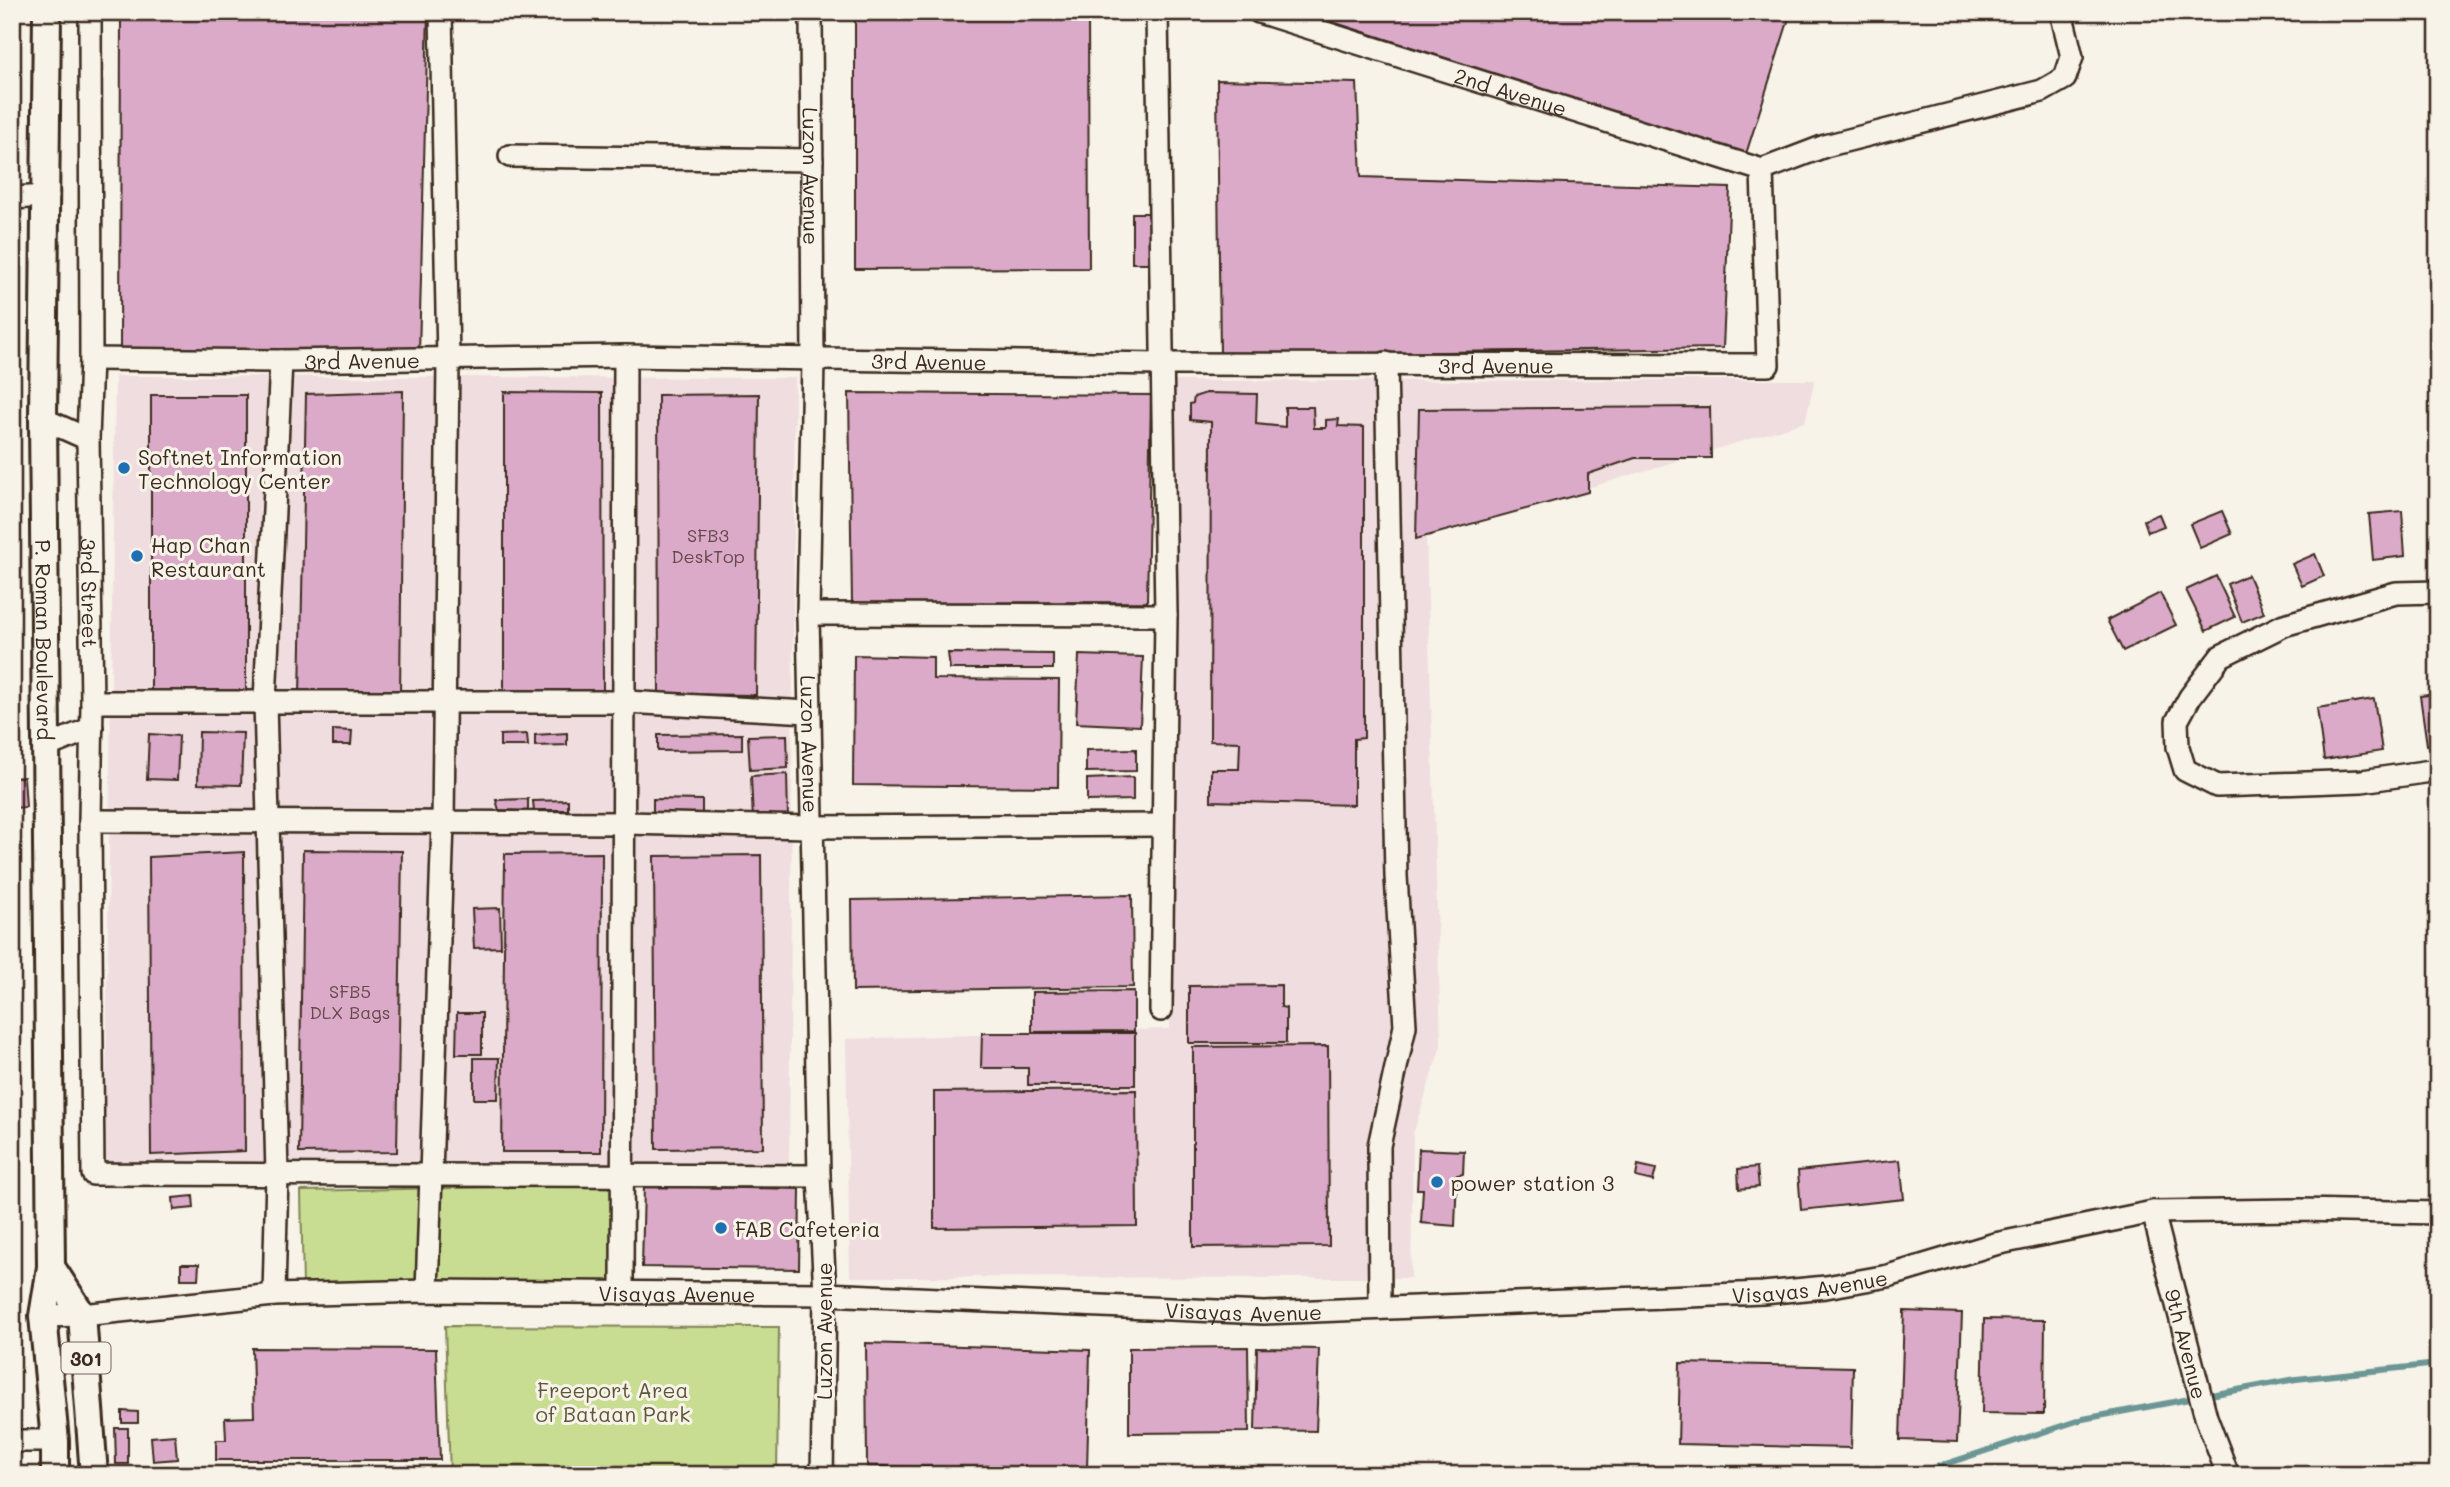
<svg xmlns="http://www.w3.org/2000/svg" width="2450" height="1487" viewBox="0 0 2450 1487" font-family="Mali,sans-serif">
<rect width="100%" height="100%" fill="#f7f3e8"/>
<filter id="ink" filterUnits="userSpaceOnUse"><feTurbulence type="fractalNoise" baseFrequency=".0143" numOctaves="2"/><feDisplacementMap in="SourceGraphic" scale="14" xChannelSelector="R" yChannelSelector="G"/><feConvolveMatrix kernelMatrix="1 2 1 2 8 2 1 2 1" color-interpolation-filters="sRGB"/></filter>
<g filter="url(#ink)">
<g fill="#efdddf">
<path d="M115,376L795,378L789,1167L105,1165Z"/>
<path d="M1815,380L1805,422L1426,537L1441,1045L1413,1134L1411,1278L850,1277L846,1039L1170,1029L1165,851L1167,381Z"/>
</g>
<g fill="#c8dd92" stroke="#828458" stroke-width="2">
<path d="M611,1185V1285L303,1287L301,1191Z"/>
<path d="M445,1326L779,1327L777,1475H450Z"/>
</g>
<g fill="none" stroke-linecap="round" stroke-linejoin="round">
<g stroke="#6c9695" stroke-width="6">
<path d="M12,1470L48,1473"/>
<path d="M1912,1475L2083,1419L2296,1379L2438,1364"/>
</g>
</g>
<g fill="#dbaac9" stroke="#3b2a1e" stroke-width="2">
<path d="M121,12H428L419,353L120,351Z"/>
<path d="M855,12H1088L1089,268L855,269Z"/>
<path d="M1301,12H1791L1746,154Z"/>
<path d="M1217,80L1357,83L1361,177L1730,188L1723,348L1220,355Z"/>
<path d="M1132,213H1156L1157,263H1132Z"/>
<path d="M403,391L400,695H300L306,394Z"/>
<path d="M504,392L602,393L603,696L504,695Z"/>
<path d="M849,393L1151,395L1147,602L852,603Z"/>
<path d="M1206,393L1257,394L1256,424L1285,427V407H1313L1314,428H1326V420L1339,419L1338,426L1364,427V738L1354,739V805L1211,801V769H1239L1240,742L1210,741L1211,422L1190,420V404L1193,403L1194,397Z"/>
<path d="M759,394L756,695L659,694L658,395Z"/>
<rect x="151" y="395" width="95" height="298"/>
<path d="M1710,407L1711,458H1635L1588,474V492L1416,539L1419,409Z"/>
<path d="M2222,511L2232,534L2200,548L2190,524Z"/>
<path d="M2402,511L2405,556L2373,560L2369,514Z"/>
<path d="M2159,514L2164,526L2148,532L2144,520Z"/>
<path d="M2315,554L2324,576L2302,586L2292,564Z"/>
<path d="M2248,575L2264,613L2242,622L2227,584Z"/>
<path d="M2216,576L2235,617L2206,631L2186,590Z"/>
<path d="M2160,593L2176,625L2123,651L2107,620Z"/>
<path d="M948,653L1053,654V669H950Z"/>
<path d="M854,655L933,657V679L1059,680L1058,787L853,785Z"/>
<path d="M1079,655L1143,657L1140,726L1076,723Z"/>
<path d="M2438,694V744L2427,745L2420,696Z"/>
<path d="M2374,699L2382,751L2324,760L2317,708Z"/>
<path d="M333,730L352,731L351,745H333Z"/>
<path d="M199,732L243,733L241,785L198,784Z"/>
<path d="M567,733V745L535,746V735Z"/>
<path d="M149,734L179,736L177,780L147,779Z"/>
<path d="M527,734L528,746H500V735Z"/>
<path d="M742,734V750L658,751V735Z"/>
<path d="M787,735L788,768L750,770L748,736Z"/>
<path d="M1136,749V771L1086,772V750Z"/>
<path d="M787,774L788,819L753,821L751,776Z"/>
<path d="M24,777L26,807L12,808V778Z"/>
<path d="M1133,777V800L1087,801V779Z"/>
<path d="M528,799V811L499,810L496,800Z"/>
<path d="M653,799L702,800V815H653Z"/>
<path d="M568,800V810H534L533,801Z"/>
<path d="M303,850L402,851L397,1152L299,1153Z"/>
<path d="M244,852L245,1151L151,1155L149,857Z"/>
<path d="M602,853L601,1152H502L505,854Z"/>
<path d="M761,855L763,1148L656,1149L654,856Z"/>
<path d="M1132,895L1133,987L853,991L852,900Z"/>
<path d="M500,908L501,947L474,948L472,909Z"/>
<path d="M1281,985V1007L1286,1008V1043H1189V986Z"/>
<path d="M1134,991V1031L1032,1032V992Z"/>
<path d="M457,1013H482V1054H456Z"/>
<path d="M982,1033H1135V1085H1028V1068H981Z"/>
<path d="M1328,1046L1329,1246L1193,1247V1047Z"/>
<path d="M474,1058H499L498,1099H474Z"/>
<path d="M1136,1090L1137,1226L934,1228V1092Z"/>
<path d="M1419,1149L1464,1151L1463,1174L1457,1175L1455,1226L1421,1223L1423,1189H1417Z"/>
<path d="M1900,1160L1904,1199L1801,1210L1798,1171Z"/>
<path d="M1638,1165L1656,1169L1653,1181L1636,1177Z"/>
<path d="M1757,1167L1759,1187L1739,1189L1738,1169Z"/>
<path d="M644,1186L800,1189L799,1269L642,1267Z"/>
<path d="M193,1196L194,1208L174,1210L173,1198Z"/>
<path d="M181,1264H199L198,1279H181Z"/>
<path d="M1904,1311L1962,1313L1957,1442L1900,1440Z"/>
<path d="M1984,1319L2045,1320L2044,1414L1982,1413Z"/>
<path d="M866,1343L1090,1350L1087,1470L867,1466Z"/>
<path d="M1248,1347L1249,1432L1129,1433V1348Z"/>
<path d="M252,1348L436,1349L440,1460H216V1440H226L225,1418L254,1417Z"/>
<path d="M1257,1348L1319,1349L1316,1431L1255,1430Z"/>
<path d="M1680,1363L1853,1367L1851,1448L1678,1444Z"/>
<path d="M122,1411L138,1412V1423H122Z"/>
<path d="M115,1428H128V1464H116Z"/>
<path d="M175,1435L177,1459L153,1461L151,1437Z"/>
</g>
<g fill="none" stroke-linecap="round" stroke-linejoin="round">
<defs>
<g id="minor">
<path id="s1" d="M90,12L91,359L88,439L92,702L90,821L93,1174L819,1176"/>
<path id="s2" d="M811,12L813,361L808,614L819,1176L825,1294L822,1475"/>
<path d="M1157,12L1166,615L1161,1010"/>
<path id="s3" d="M1259,12L1762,170"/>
<path d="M510,156L812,160"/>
<path d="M12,198L48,196"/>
<path id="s4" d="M91,359L281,361L625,356L1163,364L1768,365L1762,170L1825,146L2042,91L2065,78L2072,57L2061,12"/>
<path d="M43,419L88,439"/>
<path d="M2438,592L2396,593L2284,625L2221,656L2190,697L2177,721L2178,747L2185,770L2217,786L2362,781L2438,770"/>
<path d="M808,614L1166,615"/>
<path d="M92,702H626L809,712"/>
<path d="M48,746L92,728"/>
<path d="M90,821L624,823L810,827L1162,825"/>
<path id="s5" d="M2153,1212L2206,1417L2228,1475"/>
<path d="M427,1291L443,823L448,360L441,12"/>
<path d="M622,1293L625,356"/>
<path d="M274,1295L277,1174L265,701L281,361"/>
<path d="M1380,1308L1379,1146L1405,1026L1396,876L1386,363"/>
<path id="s6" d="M43,1316L82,1315L274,1295L427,1291L825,1294L1264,1313L1763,1293L1826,1287L1888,1276L1995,1244L2153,1212L2300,1210L2438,1213"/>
<path d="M12,1441H55"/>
</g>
<g id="major">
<path id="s7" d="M47,12L43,419L51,1267L43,1316L55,1441V1475"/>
<path d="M51,1267L82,1315L94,1475"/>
</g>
</defs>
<use href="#minor" stroke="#3b2a1e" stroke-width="26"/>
<use href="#major" stroke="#3b2a1e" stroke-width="32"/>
<use href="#minor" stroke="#f7f3e8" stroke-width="21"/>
<use href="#major" stroke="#f7f3e8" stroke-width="26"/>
</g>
</g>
<g fill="#1f6fb2" stroke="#f7f3e8" stroke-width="2.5">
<circle cx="124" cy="468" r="7"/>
<circle cx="137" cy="556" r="7"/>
<circle cx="1437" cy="1182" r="7"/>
<circle cx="721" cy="1228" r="7"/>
</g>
<g text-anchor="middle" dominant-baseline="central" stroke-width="6" stroke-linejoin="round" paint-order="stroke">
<g font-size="18" fill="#634a49">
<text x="708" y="535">SFB3<tspan x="708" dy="21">DeskTop</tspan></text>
<text x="350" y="991">SFB5<tspan x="350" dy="21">DLX Bags</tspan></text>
</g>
<rect fill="#f7f3e8" stroke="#73665b" stroke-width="2" x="61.5" y="1342.5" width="49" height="31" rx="5"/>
<g font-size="19" font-weight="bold" fill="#3b2a1e">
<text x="86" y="1358">301</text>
</g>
<g font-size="21" fill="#3b2a1e" stroke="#f7f3e8">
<text stroke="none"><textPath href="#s3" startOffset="264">2nd Avenue</textPath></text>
<text stroke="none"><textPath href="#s2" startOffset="164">Luzon Avenue</textPath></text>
<text stroke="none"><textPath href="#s4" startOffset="271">3rd Avenue</textPath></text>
<text stroke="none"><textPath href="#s4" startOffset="838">3rd Avenue</textPath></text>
<text stroke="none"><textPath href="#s4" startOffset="1405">3rd Avenue</textPath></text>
<text stroke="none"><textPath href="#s1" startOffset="581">3rd Street</textPath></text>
<text stroke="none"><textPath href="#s7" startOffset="628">P. Roman Boulevard</textPath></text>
<text stroke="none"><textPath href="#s2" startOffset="732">Luzon Avenue</textPath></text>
<text stroke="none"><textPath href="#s6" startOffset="1769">Visayas Avenue</textPath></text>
<text stroke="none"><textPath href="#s6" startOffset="635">Visayas Avenue</textPath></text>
<text stroke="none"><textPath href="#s6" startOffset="1202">Visayas Avenue</textPath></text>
<text transform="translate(823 1331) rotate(-90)">Luzon Avenue</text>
<text stroke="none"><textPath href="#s5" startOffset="136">9th Avenue</textPath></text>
</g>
<g font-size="21" fill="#3b2a1e" stroke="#f7f3e8" text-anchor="start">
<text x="138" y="456">Softnet Information<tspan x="138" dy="24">Technology Center</tspan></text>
<text x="151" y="544">Hap Chan<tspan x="151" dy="24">Restaurant</tspan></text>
<text x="1451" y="1182">power station 3</text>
<text x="735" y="1228">FAB Cafeteria</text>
</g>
<g font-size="21" fill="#5e573b" stroke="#f7f3e8">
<text x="613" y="1389">Freeport Area<tspan x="613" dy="24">of Bataan Park</tspan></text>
</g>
</g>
<rect width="2450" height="1487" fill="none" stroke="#f7f3e8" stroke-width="42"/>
<rect x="21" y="21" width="2408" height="1445" fill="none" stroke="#3b2a1e" stroke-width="2.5" filter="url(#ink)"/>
</svg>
